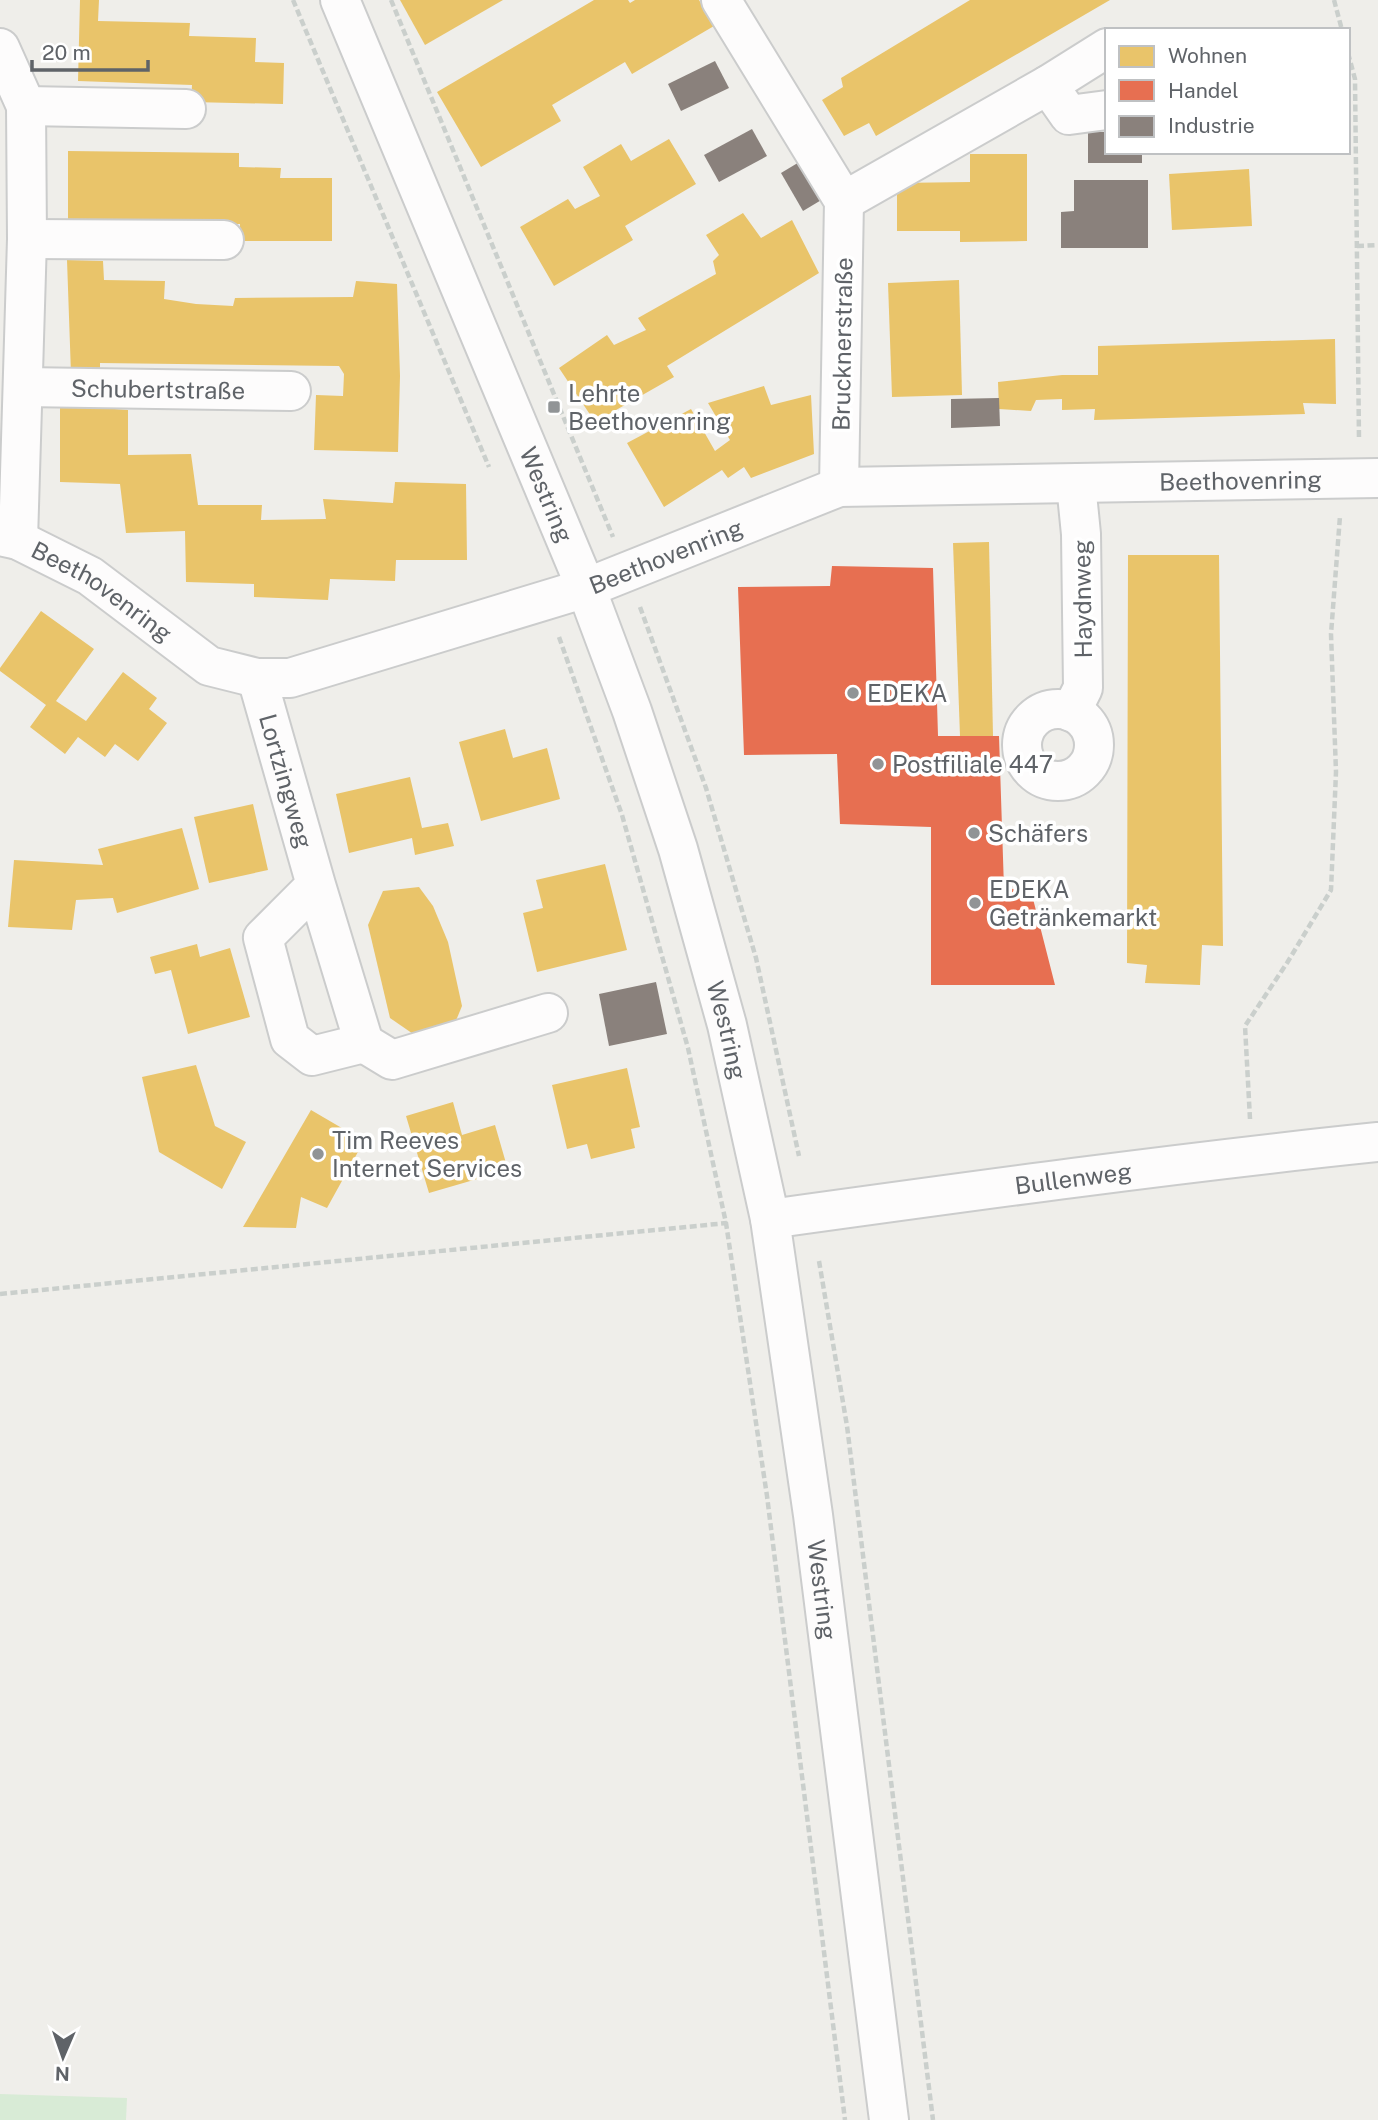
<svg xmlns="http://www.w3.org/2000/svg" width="1378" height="2120" viewBox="0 0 1378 2120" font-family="'Public Sans',sans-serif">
<rect width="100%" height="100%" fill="#efeeea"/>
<path fill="#d8ebd6" d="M0,2094L127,2098L126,2120H0Z"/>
<g fill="#e9c46a">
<path d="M80,0H99L98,21L190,23L189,36L256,38L255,62L284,63L283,104L191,102L192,85L78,81Z"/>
<path d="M400,0H503L425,45Z"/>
<path d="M594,0H628L630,3L635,0H699L714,26L632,74L625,62L552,105L561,121L481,167L437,92Z"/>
<path d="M970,0H1110L876,136L869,123L844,136L822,100L843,87L841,78Z"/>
<path d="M669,139L696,184L625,226L633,240L554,286L520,227L568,199L575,209L600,196L583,167L621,144L631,161Z"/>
<path d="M68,151L239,153V167L281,168L280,178H332V241H240V224L68,223Z"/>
<path d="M970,154H1027V241L960,242V231H897V183L970,182Z"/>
<path d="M1249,169L1252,226L1172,230L1169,174Z"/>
<path d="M743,213L761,238L792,220L819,273L667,366L674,377L595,422L559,368L607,335L614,345L646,330L638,318L716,274L713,261L719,255L706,235Z"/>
<path d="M67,260L103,261L104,280L165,281L164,299L196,304L233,306L235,298L353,297L356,281L397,284L400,376L398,452L314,450L316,395L343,396L344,374L339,366L100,363V374H71Z"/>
<path d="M959,280L962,395L892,397L888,283Z"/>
<path d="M1335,339L1336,404L1303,403L1305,414L1094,420L1095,409L1062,410V399L1036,400L1031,411L999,409L998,382L1062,375H1098V346Z"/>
<path d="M764,386L771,405L811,395L814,454L751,478L744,467L728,478L722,470L664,507L627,443L691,409L715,451L730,440L708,403Z"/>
<path d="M60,405L128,410V455L191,454L198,505H262L261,520L326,519L323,499L393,503L395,482L466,484L467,560H396L395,581L330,579L328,600L254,597V584L186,582L185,531L126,533L120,484L60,482Z"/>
<path d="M989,542L993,736H960L953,543Z"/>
<path d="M1128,555H1219L1223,946L1202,945L1200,985L1145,983L1147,965L1127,963Z"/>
<path d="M41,611L94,649L56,701L86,721L123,672L157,698L149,709L167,723L138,761L115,744L105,757L78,737L65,754L30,727L46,705L0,671V668Z"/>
<path d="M505,729L513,758L547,748L560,799L481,821L459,742Z"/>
<path d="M410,777L422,828L448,823L454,846L415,855L412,838L349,853L336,794Z"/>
<path d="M253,804L268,870L209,883L194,817Z"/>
<path d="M182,828L199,889L117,913L113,898L76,900L72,930L8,927L14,860L103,865L98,849Z"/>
<path d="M605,864L627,950L537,972L523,913L543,908L536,880Z"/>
<path d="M419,887L433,906L448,942L462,1006L455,1023L419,1038L390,1018L368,925L383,891Z"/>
<path d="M197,944L200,957L230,948L250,1017L188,1034L171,970L155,974L150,957Z"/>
<path d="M196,1065L215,1126L246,1142L222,1189L159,1152L142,1077Z"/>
<path d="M627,1068L640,1127L631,1129L635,1148L591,1159L587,1144L567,1149L552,1085Z"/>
<path d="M453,1102L462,1135L495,1125L508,1170L429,1193L406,1116Z"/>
<path d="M311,1110L364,1141L327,1208L301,1197L296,1228L243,1227Z"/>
</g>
<path fill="#e76f51" d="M832,566L933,568L938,736H999L1004,888L1031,891L1055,985H931V827L840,824L837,754L744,755L738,587L830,586Z"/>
<g fill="#8a817c">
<path d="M715,61L729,88L681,111L668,84Z"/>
<path d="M752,129L767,156L719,182L704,155Z"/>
<path d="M1088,132H1107V152H1142V163H1088Z"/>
<path d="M801,161L823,199L803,211L781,173Z"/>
<path d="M1074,180H1148V248H1061V212L1074,211Z"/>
<path d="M999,398L1000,426L951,428V399Z"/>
<path d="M656,982L667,1034L609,1046L599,994Z"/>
</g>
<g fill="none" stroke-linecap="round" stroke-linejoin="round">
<defs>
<g id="minor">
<path id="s1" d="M340,0L586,588L632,711L678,849L727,1025L770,1219L813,1515L889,2120"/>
<path d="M721,0L844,201L839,487"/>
<path d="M0,48L26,106L27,239L18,540"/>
<path d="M1048,85L1069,115L1107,110"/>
<path d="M26,106L186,109"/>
<path d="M844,201L1048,85L1107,48"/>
<path d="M27,239L224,240"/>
<path id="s2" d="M23,387L291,391"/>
<path id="s3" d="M0,536L18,540L90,576L209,666L257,678H290L586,588L839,487L1378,478"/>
<path id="s4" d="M257,678L316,885L364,1043L312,1056L290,1039L263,938L316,885"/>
<circle cx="1058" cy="745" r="36"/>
<path d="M1071,712L1083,688L1081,534L1076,484"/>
<path d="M364,1043L392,1060L548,1013"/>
<path id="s5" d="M770,1219C972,1191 1175,1163 1378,1142"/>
</g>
</defs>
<use href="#minor" stroke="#cbcccc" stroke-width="42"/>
<g stroke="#cacfcc" stroke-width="4.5" stroke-dasharray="7 3.5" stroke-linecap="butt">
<path d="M293,0L489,467"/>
<path d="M391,0L613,537"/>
<path d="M1334,0L1342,30"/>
<path d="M1348,53L1355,79L1359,440"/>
<path d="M1357,246L1378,245"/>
<path d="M640,607L706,788L756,958L799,1156"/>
<path d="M559,637L622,815L688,1048L726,1223L767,1496L845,2120"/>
<path d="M1250,1119L1245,1026L1287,963L1331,890L1336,772L1331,634L1340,516"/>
<path d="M819,1261L847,1426L933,2120"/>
<path d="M0,1294L727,1223"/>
</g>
<use href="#minor" stroke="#fdfcfc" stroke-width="38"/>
</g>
<g fill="#919496" stroke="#fff" stroke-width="2.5">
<rect x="547" y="400" width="14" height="14" rx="3.5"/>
<circle cx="853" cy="693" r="7"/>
<circle cx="878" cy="764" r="7"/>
<circle cx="974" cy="833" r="7"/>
<circle cx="975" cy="903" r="7"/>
<circle cx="318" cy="1154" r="7"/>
</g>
<g text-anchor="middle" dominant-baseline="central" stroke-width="7" stroke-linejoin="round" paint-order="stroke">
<g font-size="24" fill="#5f6368" stroke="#fff">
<text transform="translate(842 344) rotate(-89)">Brucknerstraße</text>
<text stroke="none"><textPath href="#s2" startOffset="135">Schubertstraße</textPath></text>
<text stroke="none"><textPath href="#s3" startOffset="1314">Beethovenring</textPath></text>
<text stroke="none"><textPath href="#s1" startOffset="536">Westring</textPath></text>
<text stroke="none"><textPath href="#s3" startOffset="726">Beethovenring</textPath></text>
<text stroke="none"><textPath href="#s3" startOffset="117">Beethovenring</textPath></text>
<text transform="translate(1082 599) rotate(-91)">Haydnweg</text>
<text stroke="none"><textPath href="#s4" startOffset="107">Lortzingweg</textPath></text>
<text stroke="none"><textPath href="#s1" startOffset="1102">Westring</textPath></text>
<text stroke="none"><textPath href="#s5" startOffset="306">Bullenweg</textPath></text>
<text stroke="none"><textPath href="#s1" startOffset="1670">Westring</textPath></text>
</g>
<g font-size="24" fill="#5f6368" stroke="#fff" text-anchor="start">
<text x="568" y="393">Lehrte<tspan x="568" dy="28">Beethovenring</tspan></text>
<text x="867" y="693">EDEKA</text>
<text x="892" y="764">Postfiliale 447</text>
<text x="988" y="833">Schäfers</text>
<text x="989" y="889">EDEKA<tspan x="989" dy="28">Getränkemarkt</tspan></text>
<text x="332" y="1140">Tim Reeves<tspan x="332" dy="28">Internet Services</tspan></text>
</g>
</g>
<rect x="1105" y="28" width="245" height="126" fill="#ffffff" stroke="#bfc1c3" stroke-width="2"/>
<rect x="1119" y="46" width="35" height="21" fill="#e9c46a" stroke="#bfc1c3" stroke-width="2"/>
<text x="1168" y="63" font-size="21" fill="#5f6368">Wohnen</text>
<rect x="1119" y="80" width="35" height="21" fill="#e76f51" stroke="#bfc1c3" stroke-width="2"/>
<text x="1168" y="98" font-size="21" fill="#5f6368">Handel</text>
<rect x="1119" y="116" width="35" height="21" fill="#8a817c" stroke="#bfc1c3" stroke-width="2"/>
<text x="1168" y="133" font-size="21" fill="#5f6368">Industrie</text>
<g transform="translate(63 2057) rotate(182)" stroke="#ffffff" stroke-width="5" paint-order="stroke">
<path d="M0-5L12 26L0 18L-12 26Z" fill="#5f6368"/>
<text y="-10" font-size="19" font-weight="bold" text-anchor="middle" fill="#5f6368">N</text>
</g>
<path d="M32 60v10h116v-10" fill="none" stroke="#5f6368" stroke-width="3.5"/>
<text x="42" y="60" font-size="21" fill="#5f6368" stroke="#ffffff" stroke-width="5" paint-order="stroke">20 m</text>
</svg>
